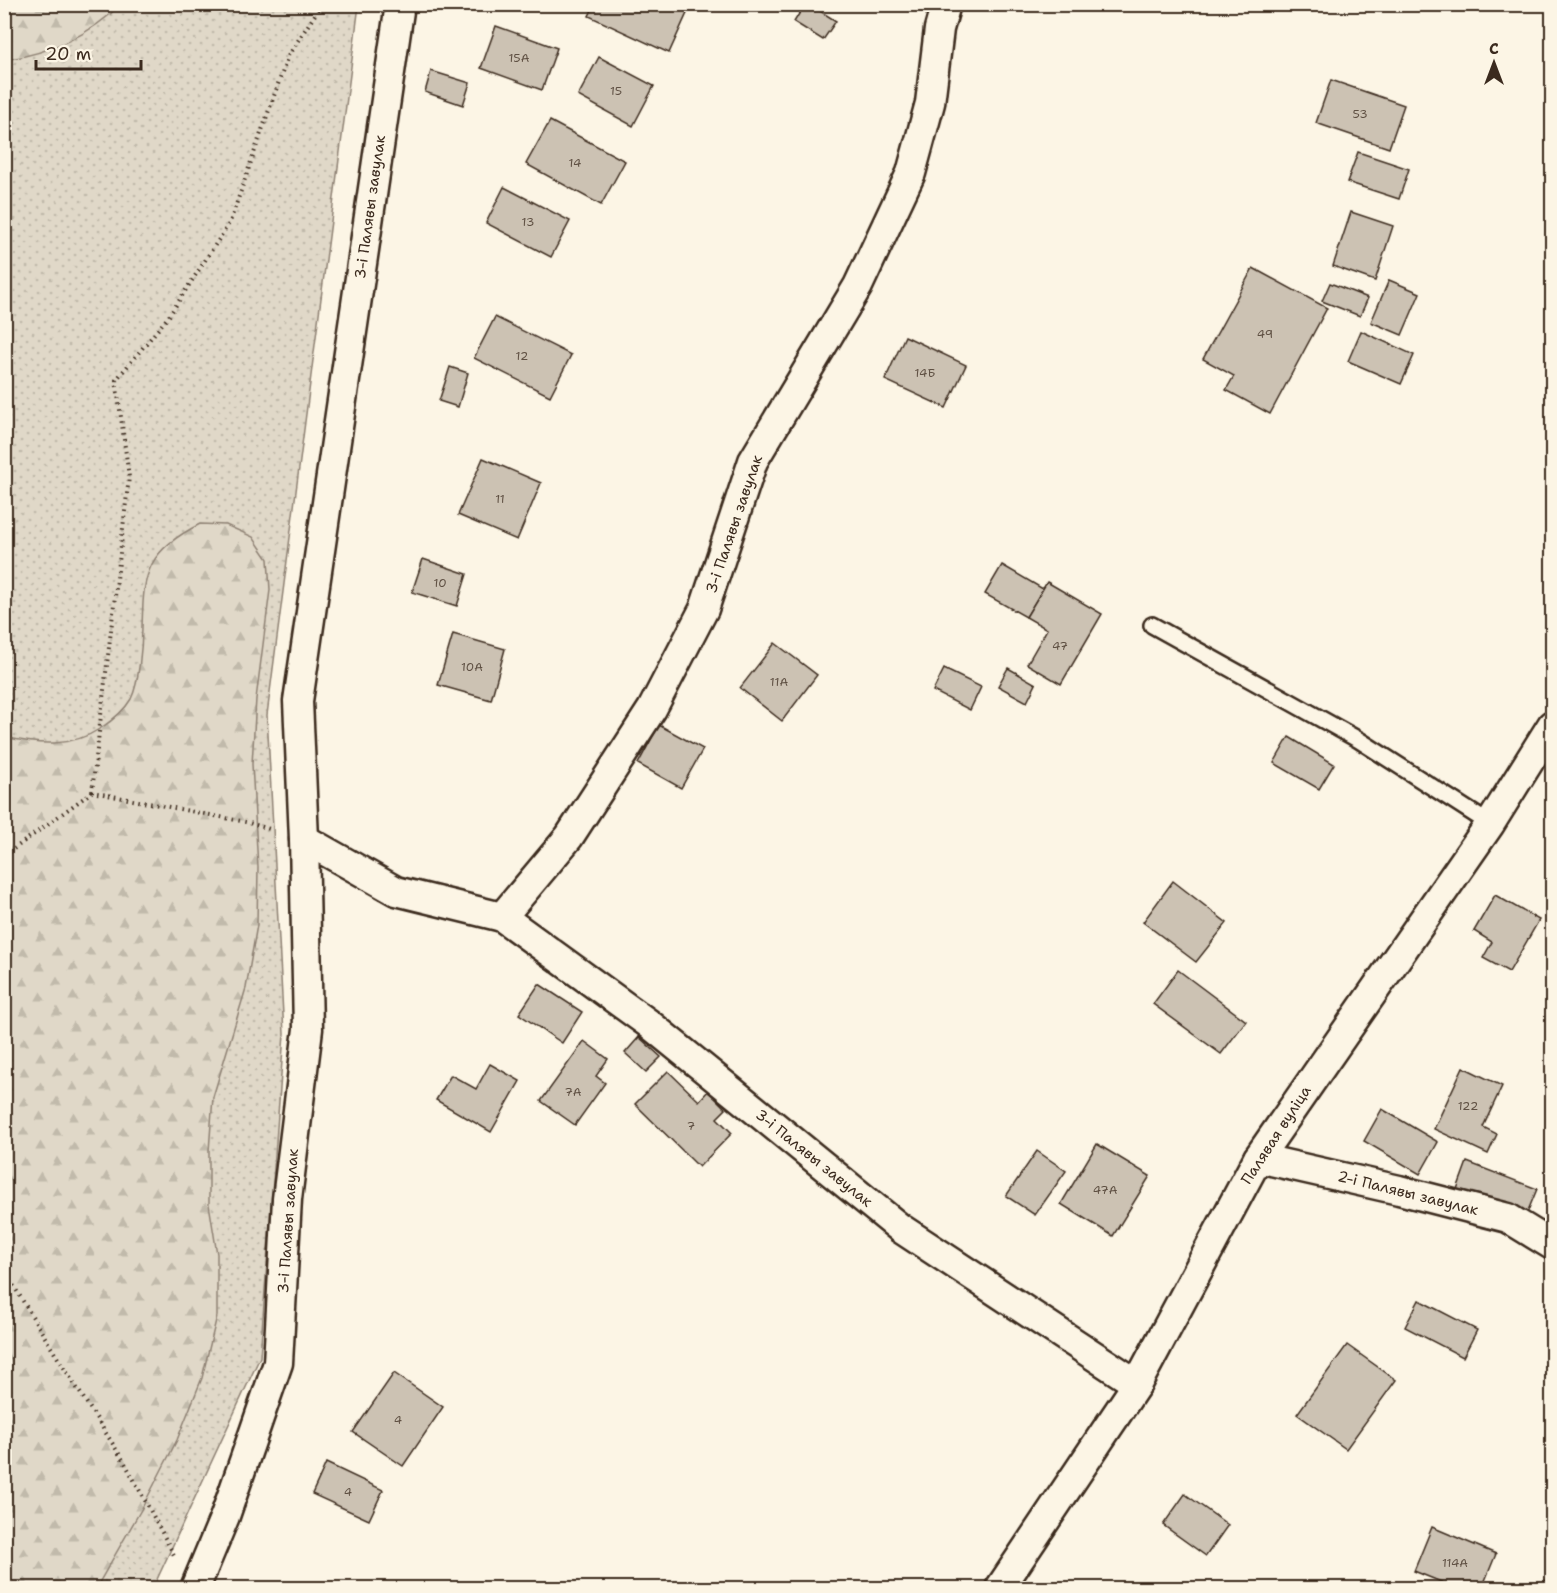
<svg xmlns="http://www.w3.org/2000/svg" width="1557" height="1593" viewBox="0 0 1557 1593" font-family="'Shantell Sans',sans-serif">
<defs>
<pattern id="grass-dots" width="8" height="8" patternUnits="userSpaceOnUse" patternTransform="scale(1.5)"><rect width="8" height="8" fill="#e0d8c8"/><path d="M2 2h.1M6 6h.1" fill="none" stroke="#c1baab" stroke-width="1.8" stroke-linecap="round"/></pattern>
<pattern id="forest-firs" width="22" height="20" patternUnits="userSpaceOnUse" patternTransform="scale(1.5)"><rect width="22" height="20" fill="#e0d8c8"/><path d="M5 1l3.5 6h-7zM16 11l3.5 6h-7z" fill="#c1baab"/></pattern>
</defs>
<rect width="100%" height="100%" fill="#fcf5e5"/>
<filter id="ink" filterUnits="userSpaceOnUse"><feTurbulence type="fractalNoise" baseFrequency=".0167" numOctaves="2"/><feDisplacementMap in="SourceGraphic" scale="12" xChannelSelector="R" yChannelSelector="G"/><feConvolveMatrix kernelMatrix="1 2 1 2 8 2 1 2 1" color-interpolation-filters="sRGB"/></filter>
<g filter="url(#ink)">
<path fill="url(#grass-dots)" stroke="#8e8173" stroke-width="1.5" d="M5,5H359L267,715L284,1034L260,1357L153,1588H5Z"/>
<g fill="url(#forest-firs)" stroke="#8e8173" stroke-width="1.5">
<path d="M4,5L5,4L120,5C88,37 49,53 5,60Z"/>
<path d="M200,524L226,525L253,537L268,559L270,590L256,699L252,764L258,867L257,925L246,988L213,1097L209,1151V1204L217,1254V1316L202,1378L177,1440L142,1508L96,1588H5V737C38,745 71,748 101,728C113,720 124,711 131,699C139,683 142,646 142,627C143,605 142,584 152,564C162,545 182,533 200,524Z"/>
</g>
<g fill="#ccc2b3" stroke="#3b2a1e" stroke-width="1.5">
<path d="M595,4H674L688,11L669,53L589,16Z"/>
<path d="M805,4H809L836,21L823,40L794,22Z"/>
<path d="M496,26L557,48L542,90L481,68Z"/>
<path d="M599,57L654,86L633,126L578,96Z"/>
<path d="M431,71L470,83L463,105L425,92Z"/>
<path d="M1331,80L1404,105L1389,148L1316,123Z"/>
<path d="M550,121L625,161L601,205L526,164Z"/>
<path d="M1358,152L1409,169L1399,199L1347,182Z"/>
<path d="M504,187L570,221L551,257L486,223Z"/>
<path d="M1351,212L1393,226L1375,281L1333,266Z"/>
<path d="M1253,268L1327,308L1270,414L1226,390L1234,376L1203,359Z"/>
<path d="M1389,280L1420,293L1402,335L1371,322Z"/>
<path d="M1330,283L1368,298L1360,316L1322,301Z"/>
<path d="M495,317L571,355L550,396L474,358Z"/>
<path d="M1361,331L1414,355L1401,384L1348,361Z"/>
<path d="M905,336L966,365L946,408L885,380Z"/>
<path d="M450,367L468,373L458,407L439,401Z"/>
<path d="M483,458L541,483L517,540L458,515Z"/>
<path d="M423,559L467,574L457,606L412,592Z"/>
<path d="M1002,565L1043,589L1026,617L985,594Z"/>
<path d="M1047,582L1102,614L1061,684L1027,664L1047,629L1026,617Z"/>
<path d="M453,634L505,649L491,700L438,685Z"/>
<path d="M775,643L817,675L782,721L740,688Z"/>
<path d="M1008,668L1036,684L1027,702L998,686Z"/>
<path d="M944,669L981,687L970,710L933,691Z"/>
<path d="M659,725L703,749L681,788L638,764Z"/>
<path d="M1289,737L1334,764L1319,789L1274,763Z"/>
<path d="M1173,881L1227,923L1196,962L1143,922Z"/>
<path d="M1495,895L1539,920L1509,972L1483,958L1492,942L1474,931Z"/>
<path d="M1178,970L1246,1021L1221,1054L1153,1004Z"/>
<path d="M539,984L582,1012L562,1043L519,1014Z"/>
<path d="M639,1037L661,1057L646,1072L625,1053Z"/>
<path d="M584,1041L608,1059L596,1076L605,1083L575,1125L541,1101Z"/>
<path d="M490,1064L520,1081L491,1132L436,1100L451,1075L476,1089Z"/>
<path d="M1463,1067L1502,1086L1483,1127L1497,1134L1488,1154L1434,1129Z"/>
<path d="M668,1071L699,1101L708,1091L726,1109L717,1118L732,1133L699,1167L635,1104Z"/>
<path d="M1382,1109L1438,1142L1420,1174L1364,1141Z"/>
<path d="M1097,1144L1150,1176L1113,1236L1061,1204Z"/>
<path d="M1037,1151L1066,1171L1035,1215L1006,1196Z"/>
<path d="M1467,1162L1537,1189L1525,1218L1456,1192Z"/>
<path d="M1419,1300L1477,1330L1463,1357L1405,1327Z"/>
<path d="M1347,1345L1396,1380L1346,1449L1297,1414Z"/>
<path d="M394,1373L443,1407L403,1466L353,1432Z"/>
<path d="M326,1463L383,1490L369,1520L312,1494Z"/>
<path d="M1185,1494L1228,1525L1206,1556L1163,1525Z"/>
<path d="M1432,1527L1496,1554L1482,1588H1456L1414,1571Z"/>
<path d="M1552,1569V1588H1542Z"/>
</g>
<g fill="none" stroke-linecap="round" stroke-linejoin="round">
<defs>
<path id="lane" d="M1152,625L1359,740L1490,824"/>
<g id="street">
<path d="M304,839L396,891L502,917L648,1023L900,1228L1137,1384"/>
<path d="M502,917L569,837L652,709L704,609L753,461L858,286L911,173L930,103L939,29L946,4"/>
<path d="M1258,1158L1399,1190L1508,1218L1552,1245"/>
<path d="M195,1588L225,1516L278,1363L287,1199L308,1029L304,839L298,701L400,4"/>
<path d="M1000,1588L1137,1384L1258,1158L1490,824L1552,725"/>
</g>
</defs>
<use href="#lane" stroke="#3b2a1e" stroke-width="20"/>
<use href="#street" stroke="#3b2a1e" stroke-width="33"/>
<g stroke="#3b2a1e" stroke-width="4" stroke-dasharray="1.5 4.5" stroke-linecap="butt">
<path d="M92,792L129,477L116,380L169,316L230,222L288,56L322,4"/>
<path d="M4,856L92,792L246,822L273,830"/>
<path d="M4,1270L54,1352L125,1463L174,1555"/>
</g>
<use href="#lane" stroke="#fcf5e5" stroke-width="15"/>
<use href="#street" stroke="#fcf5e5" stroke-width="28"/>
</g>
</g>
<g text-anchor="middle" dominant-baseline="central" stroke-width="4.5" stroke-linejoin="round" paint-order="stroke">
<g font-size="12" fill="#5f5043">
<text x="519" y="58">15А</text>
<text x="616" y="91">15</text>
<text x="1360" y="114">53</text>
<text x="575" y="163">14</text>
<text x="528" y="222">13</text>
<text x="1265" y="334">49</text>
<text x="522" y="356">12</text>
<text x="925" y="373">14Б</text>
<text x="500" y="499">11</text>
<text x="440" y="583">10</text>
<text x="1060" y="646">47</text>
<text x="472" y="667">10А</text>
<text x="779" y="682">11А</text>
<text x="573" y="1092">7А</text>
<text x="1468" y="1106">122</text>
<text x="691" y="1126">7</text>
<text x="1105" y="1190">47А</text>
<text x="398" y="1420">4</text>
<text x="348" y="1492">4</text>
<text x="1455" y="1563">114А</text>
</g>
<g font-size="15" fill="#3b2a1e" stroke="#fcf5e5">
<text transform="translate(370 207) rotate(-82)">3-і Палявы завулак</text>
<text transform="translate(734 524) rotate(-71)">3-і Палявы завулак</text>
<text transform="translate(1276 1135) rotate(-57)">Палявая вуліца</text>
<text transform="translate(814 1158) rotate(39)">3-і Палявы завулак</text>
<text transform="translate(1408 1193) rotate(14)">2-і Палявы завулак</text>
<text transform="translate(288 1221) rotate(-86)">3-і Палявы завулак</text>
</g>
</g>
<rect width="1557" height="1593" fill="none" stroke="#fcf5e5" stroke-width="24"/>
<rect x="12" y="12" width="1533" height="1569" fill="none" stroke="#3b2a1e" stroke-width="2" filter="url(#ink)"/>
<g transform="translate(1494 63)" stroke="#fcf5e5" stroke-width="4.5" paint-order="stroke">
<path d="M0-4.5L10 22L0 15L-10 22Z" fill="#3b2a1e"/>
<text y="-9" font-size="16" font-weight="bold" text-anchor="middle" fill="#3b2a1e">С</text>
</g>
<path d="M36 60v9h105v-9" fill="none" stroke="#3b2a1e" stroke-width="3"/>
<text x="45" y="60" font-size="18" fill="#3b2a1e" stroke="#fcf5e5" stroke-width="4.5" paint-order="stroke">20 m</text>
</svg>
